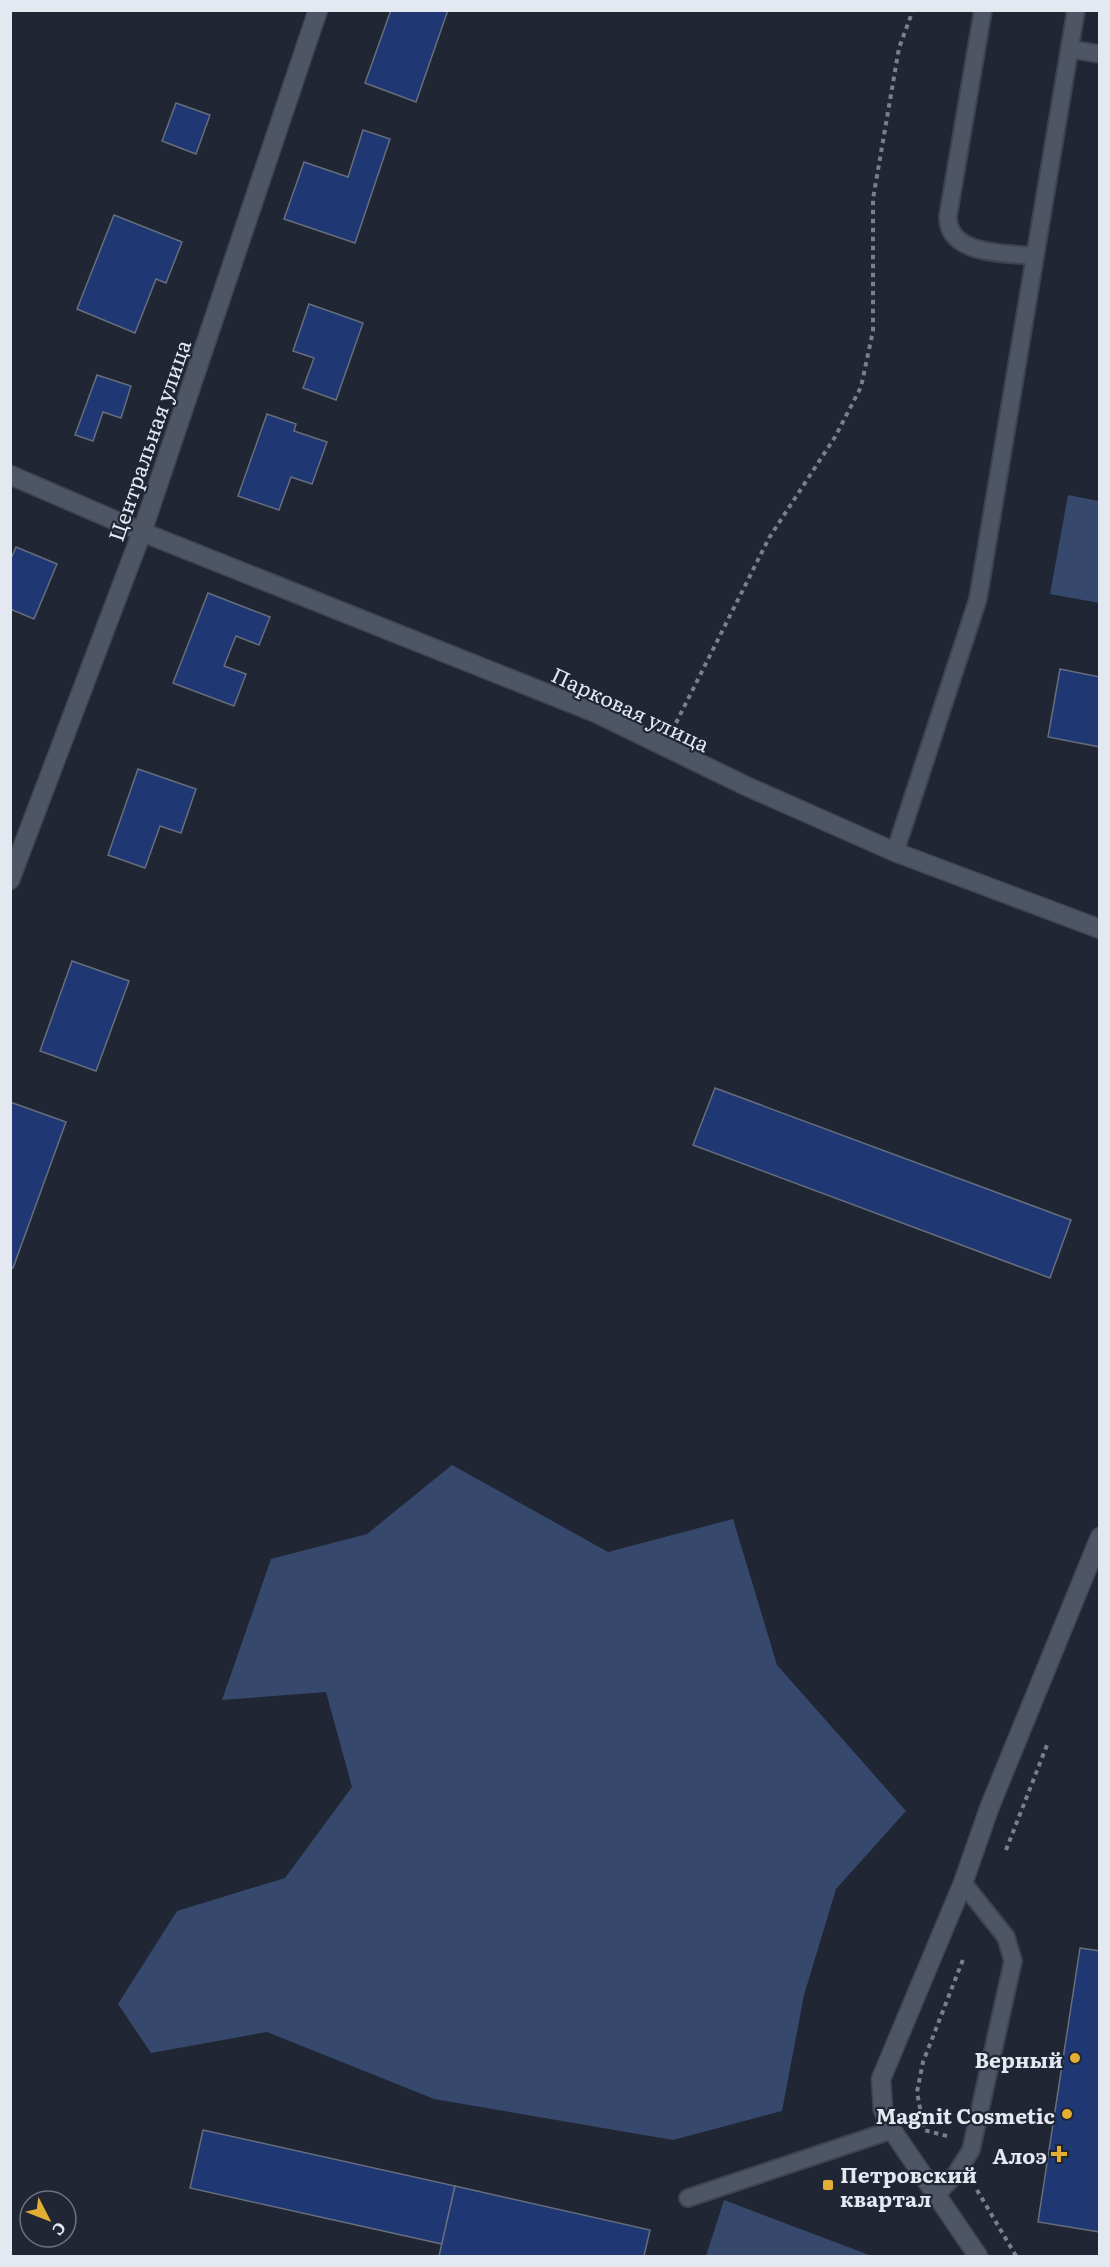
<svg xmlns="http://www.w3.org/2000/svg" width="1110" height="2267" viewBox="0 0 1110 2267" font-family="Literata,serif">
<rect width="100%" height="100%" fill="#202633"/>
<g fill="#37486d">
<path d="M1068,495L1099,501V603L1050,594Z"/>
<path d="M452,1465L608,1552L733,1519L777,1665L906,1811L836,1889L804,1995L782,2111L673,2140L434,2099L267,2032L151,2053L118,2004L177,1911L285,1878L352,1787L326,1692L222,1700L271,1559L367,1534Z"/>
<path d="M724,2200L872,2256H706Z"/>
</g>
<g fill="#1f3874" stroke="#666d7c" stroke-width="1.5">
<path d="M391,10H448L416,102L365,83Z"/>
<path d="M176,103L210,115L196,154L162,141Z"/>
<path d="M363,130L390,139L355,243L284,219L304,162L348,177Z"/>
<path d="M114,215L182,242L166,283L156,279L135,333L77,309Z"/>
<path d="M309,304L363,323L336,400L303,388L314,358L293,351Z"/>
<path d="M97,375L131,386L121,418L103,412L93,441L75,435Z"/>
<path d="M267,414L296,424L294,431L327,442L312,484L291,477L279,510L238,496Z"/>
<path d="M16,547L57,564L34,619L10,609V561Z"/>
<path d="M208,593L270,617L259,645L236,636L224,666L246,674L234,706L173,683Z"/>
<path d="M1060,669L1100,677V747L1048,737Z"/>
<path d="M138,769L196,789L181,833L160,826L145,868L108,855Z"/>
<path d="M72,961L129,981L96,1071L40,1051Z"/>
<path d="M715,1088L1071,1220L1050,1278L693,1145Z"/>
<path d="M10,1102L66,1122L13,1268L10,1267Z"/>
<path d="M1080,1948L1100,1951V2232L1038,2222Z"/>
<path d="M203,2130L455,2186L442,2244L190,2188Z"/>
<path d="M455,2186L650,2230L644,2256H439Z"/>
</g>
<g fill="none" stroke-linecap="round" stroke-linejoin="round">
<defs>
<g id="lane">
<path d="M983,10L948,216C947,256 1007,253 1035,256"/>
<path d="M1070,49L1100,54"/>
<path d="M895,852L978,599L1076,10"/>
<path d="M936,2195L956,2174L971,2150L1013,1961L1006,1937L963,1883"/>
<path d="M688,2198L892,2130"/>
</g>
<g id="street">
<path d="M10,475L142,532L596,713L746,786L895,852L1100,929"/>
<path d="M10,880L142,532L318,10"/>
<path d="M978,2256L892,2130L883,2110L881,2079L963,1883L990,1806L1100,1537"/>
</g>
</defs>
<use href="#lane" stroke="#3e434e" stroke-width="20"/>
<use href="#street" stroke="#3e434e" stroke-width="21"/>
<g stroke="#7a7f8a" stroke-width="4" stroke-dasharray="4.5 4.5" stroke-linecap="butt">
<path d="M676,723L769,538L835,437L861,387L873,331V199L899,48L913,10"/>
<path d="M1006,1850L1047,1745"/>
<path d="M947,2136L924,2130L917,2092L923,2062L964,1957"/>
<path d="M977,2190L1016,2256"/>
</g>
<use href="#lane" stroke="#4e5564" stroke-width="16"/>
<use href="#street" stroke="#4e5564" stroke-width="18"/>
</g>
<g fill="#e2af34" stroke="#202633" stroke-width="2">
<circle cx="1075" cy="2058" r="6"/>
<circle cx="1067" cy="2114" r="6"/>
<path d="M1056 2145h6v6h6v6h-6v6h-6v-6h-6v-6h6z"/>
<rect x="822" y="2179" width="12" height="12" rx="3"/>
</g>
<g text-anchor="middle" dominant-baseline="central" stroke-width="4.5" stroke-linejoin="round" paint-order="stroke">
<g font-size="21" fill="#e4e8f1" stroke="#202633">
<text transform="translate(148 440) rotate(-71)">Центральная улица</text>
<text transform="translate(631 708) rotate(25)">Парковая улица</text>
</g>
<g font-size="21" font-weight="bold" fill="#e4e8f1" stroke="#202633" text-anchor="end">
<text x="1063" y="2058">Верный</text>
<text x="1055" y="2114">Magnit Cosmetic</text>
<text x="1047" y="2154">Алоэ</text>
<text x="840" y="2173" text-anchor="start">Петровский<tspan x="840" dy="24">квартал</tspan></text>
</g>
</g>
<rect width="1110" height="2267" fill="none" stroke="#e4e8f1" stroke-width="24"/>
<g transform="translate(48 2219) rotate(132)"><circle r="28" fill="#202633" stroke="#6e747f" stroke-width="1.5"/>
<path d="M0-4.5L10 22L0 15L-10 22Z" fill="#e2af34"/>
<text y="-9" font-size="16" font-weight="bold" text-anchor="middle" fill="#e4e8f1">С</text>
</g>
</svg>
